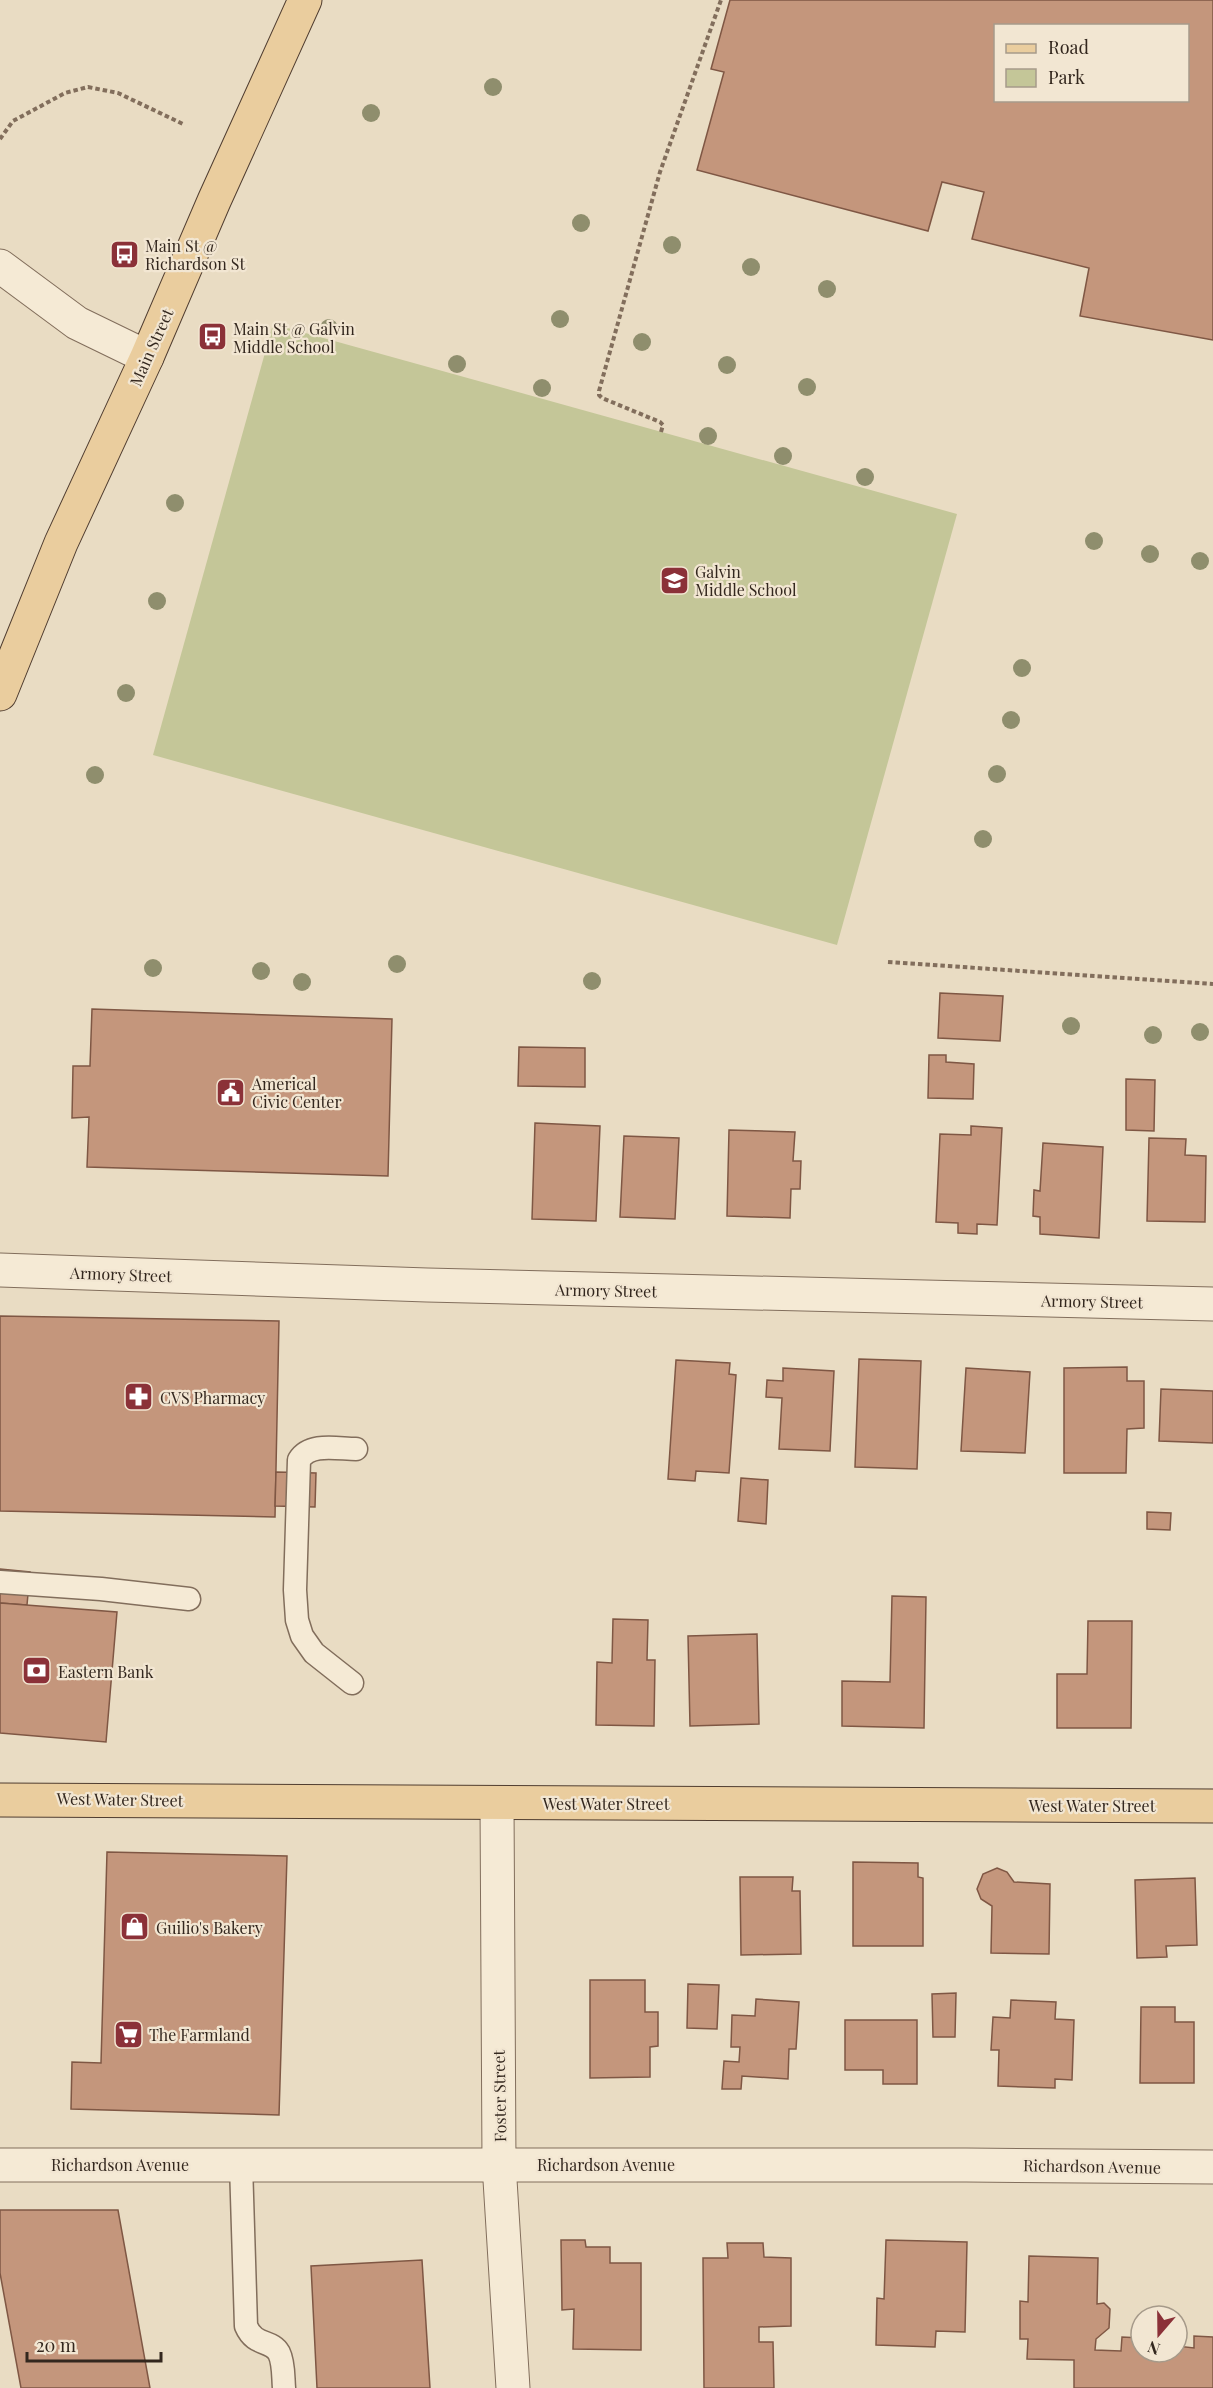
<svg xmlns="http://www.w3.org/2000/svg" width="1213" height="2388" viewBox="0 0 1213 2388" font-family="'Playfair Display',serif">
<rect width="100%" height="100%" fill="#e9dcc3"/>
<path fill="#c4c698" d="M273,324L957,514L837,945L153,755Z"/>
<g fill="#c4967c" stroke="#7f5744" stroke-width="1.5" fill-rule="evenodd">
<path d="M730,0H1213V340L1080,316L1089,268L972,239L984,192L942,182L928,231L697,170L724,72L711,69ZM996,26H1188V100H996Z"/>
<path d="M940,993L1003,996L1000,1041L938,1038Z"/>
<path d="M92,1009L392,1019L388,1176L87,1167L89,1117L72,1118L73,1066H90Z"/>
<path d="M519,1047L585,1048V1087L518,1086Z"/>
<path d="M929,1055H946V1062L974,1064L973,1099L928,1098Z"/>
<path d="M1126,1079L1155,1080L1154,1131L1126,1130Z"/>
<path d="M535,1123L600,1126L596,1221L532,1219Z"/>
<path d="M971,1126L1002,1128L997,1225L977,1224V1234L958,1233V1223L936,1222L940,1134L971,1135Z"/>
<path d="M729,1130L795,1132L793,1161H801L800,1189H791L790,1218L727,1216Z"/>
<path d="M624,1136L679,1138L675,1219L620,1217Z"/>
<path d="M1149,1138L1186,1139L1185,1155L1206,1156L1205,1222L1147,1221Z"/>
<path d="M1043,1143L1103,1147L1099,1238L1040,1234V1217L1033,1216L1034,1190L1040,1191Z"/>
<path d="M0,1316L279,1321L275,1517L0,1511Z"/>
<path d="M859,1359L921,1361L917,1469L855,1467Z"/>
<path d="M676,1360L730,1363L729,1374L736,1375L729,1473L696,1471L695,1481L668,1479Z"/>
<path d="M1127,1367V1381H1144V1428L1127,1429L1126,1473H1064V1368Z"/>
<path d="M783,1368L834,1371L830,1451L779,1449L782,1398L766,1397L767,1380L783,1381Z"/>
<path d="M966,1368L1030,1372L1025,1453L961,1451Z"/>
<path d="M1161,1389L1213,1391V1443L1159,1441Z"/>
<path d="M276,1472L316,1473L315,1507L275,1506Z"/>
<path d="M741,1478L768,1480L766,1524L738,1521Z"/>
<path d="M1147,1512L1171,1513L1170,1530L1147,1529Z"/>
<path d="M0,1569L30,1572L27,1605L0,1603Z"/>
<path d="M892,1596L926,1597L924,1728L842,1726V1681L890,1682Z"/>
<path d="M0,1603L117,1612L106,1742L0,1733Z"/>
<path d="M613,1619L648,1620L647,1660H655L654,1726L596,1725L597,1662L612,1663Z"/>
<path d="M1088,1621H1132L1131,1728H1057V1674H1087Z"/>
<path d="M757,1634L759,1724L690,1726L688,1636Z"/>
<path d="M107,1852L287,1856L279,2115L71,2109L72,2062L101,2063Z"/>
<path d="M853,1862L918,1863V1877L923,1878V1946H853Z"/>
<path d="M997,1868L1007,1872L1014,1882L1050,1884L1049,1954L991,1953L992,1906L981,1899L977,1889L983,1874Z"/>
<path d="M740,1877H793L792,1891H800L801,1954L741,1955Z"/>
<path d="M1195,1878L1197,1945L1166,1946L1167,1957L1137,1958L1135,1880Z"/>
<path d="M590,1980H645V2012H658V2046L650,2047V2077L590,2078Z"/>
<path d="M688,1984L719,1985L717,2029L687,2028Z"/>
<path d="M956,1993L955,2037H933L932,1994Z"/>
<path d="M756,1999L799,2002L796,2049H789L788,2079L742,2076L741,2089H722L724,2061L739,2062L740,2047H731L732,2015L755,2016Z"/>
<path d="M1011,2000L1056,2002L1055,2019L1074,2020L1072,2080L1055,2079V2088L998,2086L999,2050H991L993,2017L1010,2018Z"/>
<path d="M1141,2007H1175V2022H1194V2083H1140Z"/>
<path d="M845,2020H917V2084H883V2070H845Z"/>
<path d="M0,2210H118L150,2388H21L0,2273Z"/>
<path d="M561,2240H585L586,2247H610V2263H641V2350L573,2349L574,2309L562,2310Z"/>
<path d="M886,2240L967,2242L965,2332L936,2331L935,2347L876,2345L877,2298L884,2299Z"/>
<path d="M727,2243H763L764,2257L791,2258V2326L759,2327V2342H773L774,2388H704L703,2258H728Z"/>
<path d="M1029,2256L1098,2258L1097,2304L1104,2303L1110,2309L1109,2328L1096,2339L1095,2350L1121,2351L1122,2337L1141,2338V2352H1177V2346L1194,2348V2336L1213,2337V2388H1074V2360L1027,2359L1028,2339H1020V2301L1028,2302Z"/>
<path d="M422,2260L430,2388H317L311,2266Z"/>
</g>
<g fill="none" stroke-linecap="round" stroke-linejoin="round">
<defs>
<g id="service">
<path d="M0,1582L101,1589L189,1599"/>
<path d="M352,1683L314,1653L302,1636L297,1620L295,1590L299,1460C310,1442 338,1449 356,1449"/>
<path d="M241,2164L246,2326C255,2347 271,2339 279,2353C284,2363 283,2377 284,2388"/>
</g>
<g id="minor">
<path d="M0,266L77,323L147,357"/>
<path d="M0,1270L427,1285L1213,1304"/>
<path d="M497,1803L499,2164L513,2388"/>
<path d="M0,2165H966L1213,2167"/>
</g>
<g id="primary">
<path d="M0,694L61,543L147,357L214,201L305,0"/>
<path d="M0,1800L1213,1806"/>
</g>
</defs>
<use href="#service" stroke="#826e5c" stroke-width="25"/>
<use href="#minor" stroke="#826e5c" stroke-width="35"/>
<use href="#primary" stroke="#503d30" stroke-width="35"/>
<g stroke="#826e5c" stroke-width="4" stroke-dasharray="4.5 3" stroke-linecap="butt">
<path d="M0,139L13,121L65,93L88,87L118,93L183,124"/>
<path d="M661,432L663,425L660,422L602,398L599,395V391L660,172L721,0"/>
<path d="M888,962L1213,984"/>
</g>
<use href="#service" stroke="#f5ead5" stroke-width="22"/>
<use href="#minor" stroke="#f5ead5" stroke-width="33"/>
<use href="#primary" stroke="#eacd9e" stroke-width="33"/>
</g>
<g fill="#8f8e6d">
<circle cx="493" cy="87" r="9"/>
<circle cx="371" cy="113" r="9"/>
<circle cx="581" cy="223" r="9"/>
<circle cx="672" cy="245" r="9"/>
<circle cx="751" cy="267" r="9"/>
<circle cx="827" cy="289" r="9"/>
<circle cx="560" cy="319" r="9"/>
<circle cx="329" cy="328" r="9"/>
<circle cx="642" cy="342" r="9"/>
<circle cx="457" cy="364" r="9"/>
<circle cx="727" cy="365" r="9"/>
<circle cx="807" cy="387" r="9"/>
<circle cx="542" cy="388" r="9"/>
<circle cx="708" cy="436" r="9"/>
<circle cx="783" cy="456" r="9"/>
<circle cx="865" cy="477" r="9"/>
<circle cx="175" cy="503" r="9"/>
<circle cx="1094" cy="541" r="9"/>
<circle cx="1150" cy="554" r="9"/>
<circle cx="1200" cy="561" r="9"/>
<circle cx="157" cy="601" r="9"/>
<circle cx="1022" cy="668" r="9"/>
<circle cx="126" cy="693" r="9"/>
<circle cx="1011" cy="720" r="9"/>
<circle cx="997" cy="774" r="9"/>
<circle cx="95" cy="775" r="9"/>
<circle cx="983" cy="839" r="9"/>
<circle cx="397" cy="964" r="9"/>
<circle cx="153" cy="968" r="9"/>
<circle cx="261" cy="971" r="9"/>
<circle cx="592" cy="981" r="9"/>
<circle cx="302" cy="982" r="9"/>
<circle cx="1071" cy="1026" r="9"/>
<circle cx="1200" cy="1032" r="9"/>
<circle cx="1153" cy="1035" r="9"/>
</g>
<defs>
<symbol id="bus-square" viewBox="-11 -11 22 22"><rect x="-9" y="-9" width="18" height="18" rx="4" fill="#8b3138" stroke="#f2e6d2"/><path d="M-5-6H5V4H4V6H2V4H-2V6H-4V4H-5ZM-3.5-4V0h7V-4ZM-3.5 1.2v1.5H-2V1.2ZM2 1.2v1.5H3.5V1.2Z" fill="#fff"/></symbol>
<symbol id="school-square" viewBox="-11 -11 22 22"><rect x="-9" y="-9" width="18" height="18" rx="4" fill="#8b3138" stroke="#f2e6d2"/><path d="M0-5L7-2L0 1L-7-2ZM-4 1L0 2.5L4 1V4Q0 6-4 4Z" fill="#fff"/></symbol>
<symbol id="civic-square" viewBox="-11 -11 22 22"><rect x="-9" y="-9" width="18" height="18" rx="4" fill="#8b3138" stroke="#f2e6d2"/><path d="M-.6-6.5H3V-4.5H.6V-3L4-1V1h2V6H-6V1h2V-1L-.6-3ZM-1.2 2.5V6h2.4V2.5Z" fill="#fff"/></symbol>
<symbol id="pharmacy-square" viewBox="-11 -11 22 22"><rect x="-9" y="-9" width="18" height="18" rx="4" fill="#8b3138" stroke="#f2e6d2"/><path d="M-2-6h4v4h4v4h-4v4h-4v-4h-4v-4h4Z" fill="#fff"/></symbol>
<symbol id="bank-square" viewBox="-11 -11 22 22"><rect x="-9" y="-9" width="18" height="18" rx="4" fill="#8b3138" stroke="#f2e6d2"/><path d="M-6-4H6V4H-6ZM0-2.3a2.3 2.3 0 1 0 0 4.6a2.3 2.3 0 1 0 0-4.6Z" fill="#fff"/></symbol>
<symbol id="shop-square" viewBox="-11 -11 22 22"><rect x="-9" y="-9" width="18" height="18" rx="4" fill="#8b3138" stroke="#f2e6d2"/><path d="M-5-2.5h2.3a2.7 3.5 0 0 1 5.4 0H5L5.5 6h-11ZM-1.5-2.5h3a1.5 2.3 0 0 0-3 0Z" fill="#fff"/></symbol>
<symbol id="supermarket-square" viewBox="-11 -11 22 22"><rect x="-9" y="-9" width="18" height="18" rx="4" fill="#8b3138" stroke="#f2e6d2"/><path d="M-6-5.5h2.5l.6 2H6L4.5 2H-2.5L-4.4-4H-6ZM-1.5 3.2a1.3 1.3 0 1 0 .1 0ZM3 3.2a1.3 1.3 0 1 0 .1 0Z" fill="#fff"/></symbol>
</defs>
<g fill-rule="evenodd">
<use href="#bus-square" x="108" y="238" width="33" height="33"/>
<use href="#bus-square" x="196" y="320" width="33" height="33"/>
<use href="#school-square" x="658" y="564" width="33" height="33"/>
<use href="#civic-square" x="214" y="1076" width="33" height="33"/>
<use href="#pharmacy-square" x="122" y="1380" width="33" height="33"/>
<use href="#bank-square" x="20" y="1654" width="33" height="33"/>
<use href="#shop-square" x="118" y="1910" width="33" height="33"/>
<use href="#supermarket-square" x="112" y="2018" width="33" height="33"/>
</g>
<g text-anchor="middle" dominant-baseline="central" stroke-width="4.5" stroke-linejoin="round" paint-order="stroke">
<g font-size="16" fill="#33271e" stroke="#f2e6d2" text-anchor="start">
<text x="145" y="245">Main St @<tspan x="145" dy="18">Richardson St</tspan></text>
<text x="233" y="328">Main St @ Galvin<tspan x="233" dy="18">Middle School</tspan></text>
<text x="695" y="571">Galvin<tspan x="695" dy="18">Middle School</tspan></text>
<text x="252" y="1083">Americal<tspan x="252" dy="18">Civic Center</tspan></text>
<text x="160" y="1397">CVS Pharmacy</text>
<text x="58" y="1671">Eastern Bank</text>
<text x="156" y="1927">Guilio's Bakery</text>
<text x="149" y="2034">The Farmland</text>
</g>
<g font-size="16" fill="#33271e" stroke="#f2e6d2">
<text transform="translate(151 347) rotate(-66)">Main Street</text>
<text transform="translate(121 1274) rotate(2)">Armory Street</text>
<text transform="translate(606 1290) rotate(1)">Armory Street</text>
<text transform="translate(1092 1301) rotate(1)">Armory Street</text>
<text transform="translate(120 1799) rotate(1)">West Water Street</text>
<text x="606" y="1803">West Water Street</text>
<text x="1092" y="1805">West Water Street</text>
<text transform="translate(499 2096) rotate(-91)">Foster Street</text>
<text x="120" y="2164">Richardson Avenue</text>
<text x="606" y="2164">Richardson Avenue</text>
<text transform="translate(1092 2166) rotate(1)">Richardson Avenue</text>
</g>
</g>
<rect x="994" y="24" width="195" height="78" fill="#f2e6d2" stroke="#a69a8a" stroke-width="1.5"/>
<rect x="1006" y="44" width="30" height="9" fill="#eacd9e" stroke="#a69a8a" stroke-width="1.5"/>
<text x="1048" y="54" font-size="18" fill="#33271e">Road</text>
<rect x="1006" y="69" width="30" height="18" fill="#c4c698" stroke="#a69a8a" stroke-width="1.5"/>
<text x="1048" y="84" font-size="18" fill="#33271e">Park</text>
<g transform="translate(1159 2334) rotate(200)"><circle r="28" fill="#f2e6d2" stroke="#a69a8a" stroke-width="1.5"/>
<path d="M0-4.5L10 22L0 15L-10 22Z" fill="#8b3138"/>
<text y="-9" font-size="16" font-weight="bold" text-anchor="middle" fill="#33271e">N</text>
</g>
<path d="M27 2352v9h134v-9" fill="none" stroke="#33271e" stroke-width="3"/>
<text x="36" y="2352" font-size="18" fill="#33271e" stroke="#f2e6d2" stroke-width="4.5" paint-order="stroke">20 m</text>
</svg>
